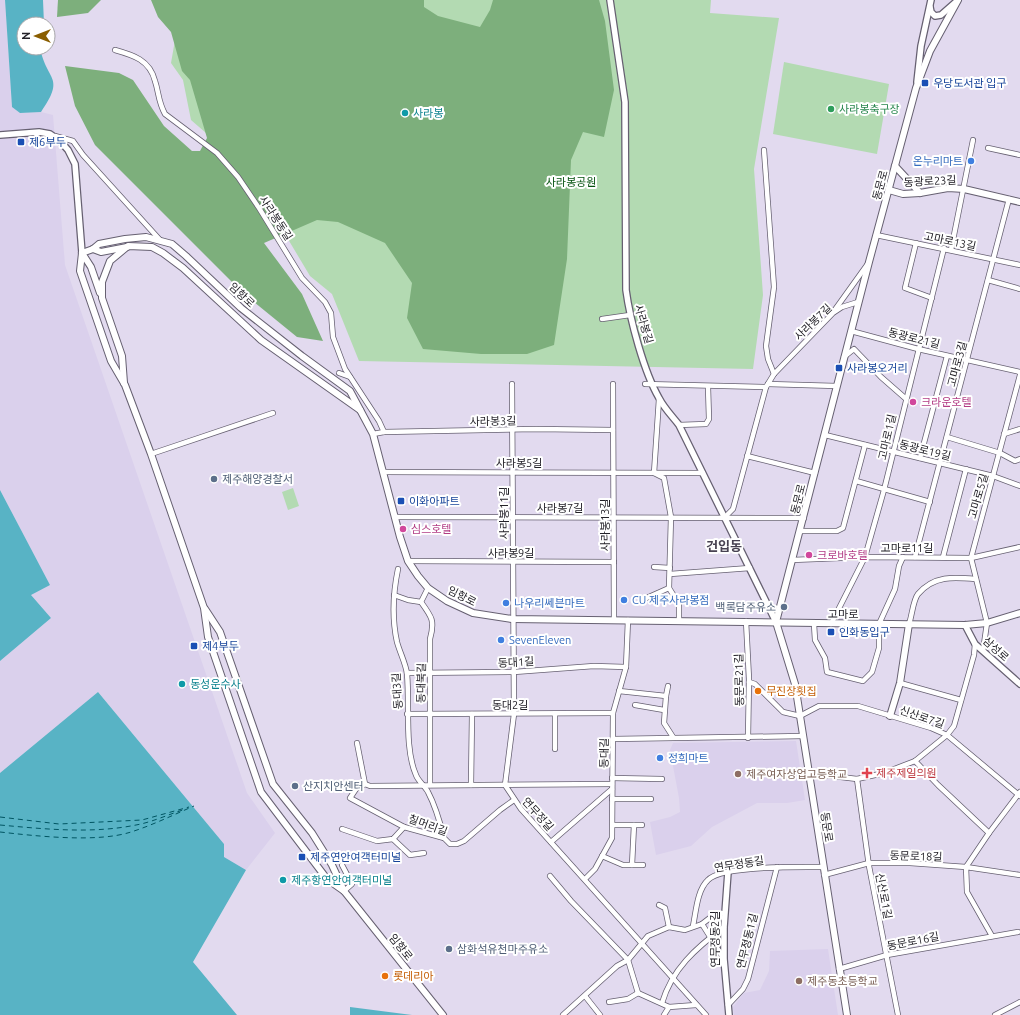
<svg xmlns="http://www.w3.org/2000/svg" width="1020" height="1015" viewBox="0 0 1020 1015" font-family="Ubuntu,'Noto Sans KR',sans-serif">
<rect width="100%" height="100%" fill="#e2daef"/>
<g fill="#dad0ec">
<path d="M0,0H5L12,107L20,113L41,112L53,115L65,265L247,793L275,833L246,870L224,857V844L98,692L0,773V661L51,618L31,595L49,584L0,490Z"/>
<path d="M796,741L805,800L787,803H757L712,827L691,846L656,855L650,822L670,817L680,812L679,798L670,750L673,743Z"/>
<path d="M828,949L838,1015H734L733,1007L744,993L760,990L769,971L770,951Z"/>
</g>
<g fill="#b3dab2">
<path d="M182,0H711L710,13L779,18L754,169L763,295L753,369L359,361L332,294L310,276L254,182L221,146L191,120L183,80L171,63Z"/>
<path d="M784,62L889,84L877,154L773,134Z"/>
<path d="M293,488L299,506L288,510L282,492Z"/>
</g>
<g fill="#7daf7c">
<path d="M58,0H101L88,13L57,17Z"/>
<path d="M151,0H424V7L438,16L480,27L490,10L493,0H599L605,21L614,90L604,137L583,132L571,160L567,259L554,345L527,354H481L423,349L407,318L412,283L385,243L338,222L317,220L264,243L302,294L323,341L297,337L243,293L95,145L75,106L65,66L119,73L133,80L164,126L192,151H200L207,138L190,80L182,71L171,32L158,17Z"/>
</g>
<g fill="#58b3c5">
<path d="M5,0H43L44,24H24V48H40C47,82 66,76 41,112L20,113L12,107Z"/>
<path d="M0,490L50,585L31,595L51,618L0,661Z"/>
<path d="M98,692L224,844V857L246,870L193,962L237,1015H0V773Z"/>
<path d="M350,1007L412,1015H350Z"/>
</g>
<g fill="none" stroke-linecap="round" stroke-linejoin="round">
<g stroke="#005562" stroke-width="1" stroke-dasharray="5 4" stroke-linecap="butt">
<path d="M0,817L59,824L142,820L189,807"/>
<path d="M0,825C44,829 92,834 136,825C153,822 169,814 186,809"/>
<path d="M0,832C36,836 97,843 131,832C153,825 173,815 194,806"/>
</g>
<defs>
<g id="minor">
<path d="M115,50C133,55 150,60 155,81C159,93 158,101 165,114L217,153L238,177L259,208L302,278L325,302L331,313L333,337L345,369L379,421L384,432"/>
<path d="M55,136L73,141L83,155L160,240"/>
<path d="M988,148L1020,155"/>
<path d="M764,150L774,287L766,346L768,359L774,374"/>
<path d="M876,235L1020,265"/>
<path d="M916,243L905,288L932,298"/>
<path d="M951,250L973,140"/>
<path d="M988,280L1020,289"/>
<path d="M834,311L867,265"/>
<path d="M602,319L630,315"/>
<path d="M851,331L918,349L1020,372"/>
<path d="M844,357L854,349L881,377L905,398"/>
<path d="M339,373L350,377"/>
<path d="M512,384L514,714L505,785L521,809L706,1015"/>
<path d="M613,384L614,620"/>
<path d="M645,384L766,387"/>
<path d="M768,384L837,386"/>
<path d="M659,399L654,473L664,478L671,517L669,588L679,604V620"/>
<path d="M679,425L706,424L709,419L708,387"/>
<path d="M373,434L384,432L536,429L613,430"/>
<path d="M1004,434L1020,429"/>
<path d="M825,435L993,476L1020,486"/>
<path d="M947,437L1000,453L1015,461L1020,459"/>
<path d="M151,454L273,413"/>
<path d="M747,456L815,473"/>
<path d="M920,458L947,356"/>
<path d="M384,472L703,473"/>
<path d="M856,481L930,502"/>
<path d="M395,517L804,518"/>
<path d="M725,517L733,509L766,387L774,374L833,313L842,307L858,302"/>
<path d="M800,531H837L843,528L865,445"/>
<path d="M915,557L1009,199"/>
<path d="M943,557L966,469"/>
<path d="M792,560L865,557L971,558L1020,547"/>
<path d="M408,561L614,562"/>
<path d="M654,567L670,568"/>
<path d="M398,569C393,593 392,619 397,642C400,653 406,664 407,674C410,704 404,748 416,775C418,781 425,786 428,792C436,807 440,822 444,838"/>
<path d="M670,574L750,568"/>
<path d="M428,588L421,602C432,617 435,621 430,639V785"/>
<path d="M394,595L408,600L421,602"/>
<path d="M642,600L669,588"/>
<path d="M746,621L749,679L748,738"/>
<path d="M814,624L815,640L825,658L827,672L863,681L872,672L879,648V624L895,589L899,566L903,557"/>
<path d="M831,624L865,557L884,490L944,248"/>
<path d="M909,624C912,616 913,600 918,594C934,575 954,577 976,579"/>
<path d="M983,651L987,623L971,558L1020,375"/>
<path d="M407,673L514,672L594,666L626,667"/>
<path d="M749,682L755,684L783,712L800,716L819,706H858L931,728L947,735L1020,796"/>
<path d="M900,683L961,700"/>
<path d="M668,686L666,696L664,723L673,737"/>
<path d="M619,691L666,696"/>
<path d="M635,705L664,710"/>
<path d="M407,714L613,713"/>
<path d="M555,714V749"/>
<path d="M613,739L803,736"/>
<path d="M357,743L365,784"/>
<path d="M915,761L938,785L989,833"/>
<path d="M808,773L857,779L884,773L915,761L947,735L954,726L974,655L975,644"/>
<path d="M612,778L662,779"/>
<path d="M857,779L869,866L898,1015"/>
<path d="M365,784L370,786L612,784"/>
<path d="M365,784L356,789L350,798L404,827L444,838L450,844H457L464,841L500,810L514,800"/>
<path d="M471,785L472,714"/>
<path d="M612,799H651"/>
<path d="M613,825H642"/>
<path d="M342,829L377,841L393,839L404,827"/>
<path d="M393,839L410,855L424,853"/>
<path d="M551,842L612,789"/>
<path d="M602,856L623,865H643"/>
<path d="M342,865L352,884L344,891"/>
<path d="M632,865L634,825"/>
<path d="M824,875L869,863H910L966,867L989,833L1020,792"/>
<path d="M550,876L571,901L628,960L617,966L563,1015"/>
<path d="M585,879L595,869L612,838L613,713L626,667L628,620"/>
<path d="M659,905L665,908L669,927"/>
<path d="M702,924L715,914L725,913"/>
<path d="M693,926C696,912 697,890 708,880C722,865 801,867 823,867"/>
<path d="M992,936L967,892L966,867L1020,875"/>
<path d="M839,969L887,955L1018,932"/>
<path d="M638,993L628,960L648,936L669,927L685,930L702,924L724,959"/>
<path d="M638,993L669,1007L696,1005"/>
<path d="M585,996L600,1015"/>
<path d="M609,1002L628,999L638,993"/>
<path d="M662,1003C672,969 696,948 724,927"/>
<path d="M728,1005L743,989L748,979L777,867"/>
<path d="M664,1015L669,1007"/>
<path d="M995,1015L1020,1002"/>
</g>
<g id="tertiary">
<path d="M610,0L625,102L626,290C630,320 644,372 659,398C664,408 672,416 679,425L776,622"/>
<path d="M930,7L931,12L935,16L941,15L957,1"/>
<path d="M917,82L921,46L931,0"/>
<path d="M0,135L39,132L50,134L60,141L68,150L75,164L82,253"/>
<path d="M965,625L975,644L1020,684"/>
<path d="M728,872L724,927V959L729,1015"/>
</g>
<g id="secondary">
<path d="M895,166L920,193"/>
<path d="M889,190L903,194L920,193L948,188L964,189L1020,202"/>
<path d="M93,249L101,252L127,247"/>
<path d="M82,253L93,249L99,244L125,239L146,237L172,244L186,256L241,308L302,356L350,391L373,434L400,537L408,561L418,576L428,588L447,601L473,613L512,619L965,625L987,623L1020,613"/>
<path d="M82,253L80,271L111,361L125,385L151,454L204,608L208,637L261,792L327,879L344,891"/>
<path d="M82,253L91,267L100,293"/>
<path d="M124,383L122,356L102,298V282L110,261L128,246L152,247L163,253L183,268L261,340L360,410"/>
<path d="M205,609L220,632L273,784L312,833L332,865L344,891L443,1015"/>
<path d="M890,716L900,683L909,624"/>
<path d="M847,1015L795,684L776,622L869,262L916,88L930,51L958,0"/>
</g>
</defs>
<use href="#minor" stroke="#666071" stroke-width="6"/>
<use href="#tertiary" stroke="#666071" stroke-width="8"/>
<use href="#secondary" stroke="#666071" stroke-width="8"/>
<use href="#minor" stroke="#fff" stroke-width="4.5"/>
<use href="#tertiary" stroke="#fff" stroke-width="5.5"/>
<use href="#secondary" stroke="#fff" stroke-width="6"/>
</g>
<g fill="#1a4fb4" stroke="#fff" stroke-width="1.5">
<rect x="921" y="79" width="8" height="8" rx="2"/>
<rect x="17" y="138" width="8" height="8" rx="2"/>
<rect x="835" y="364" width="8" height="8" rx="2"/>
<rect x="397" y="497" width="8" height="8" rx="2"/>
<rect x="827" y="628" width="8" height="8" rx="2"/>
<rect x="190" y="642" width="8" height="8" rx="2"/>
<rect x="298" y="853" width="8" height="8" rx="2"/>
</g>
<circle fill="#2e9e5b" stroke="#fff" stroke-width="1.5" cx="831" cy="109" r="4"/>
<g fill="#0f9aa8" stroke="#fff" stroke-width="1.5">
<circle cx="405" cy="113" r="4"/>
<circle cx="182" cy="684" r="4"/>
<circle cx="283" cy="880" r="4"/>
</g>
<g fill="#3f7fe0" stroke="#fff" stroke-width="1.5">
<circle cx="971" cy="161" r="4"/>
<circle cx="624" cy="600" r="4"/>
<circle cx="506" cy="603" r="4"/>
<circle cx="501" cy="640" r="4"/>
<circle cx="660" cy="758" r="4"/>
</g>
<g fill="#d1479c" stroke="#fff" stroke-width="1.5">
<circle cx="913" cy="402" r="4"/>
<circle cx="403" cy="529" r="4"/>
<circle cx="809" cy="555" r="4"/>
</g>
<g fill="#5c6f8a" stroke="#fff" stroke-width="1.5">
<circle cx="214" cy="479" r="4"/>
<circle cx="784" cy="607" r="4"/>
<circle cx="295" cy="786" r="4"/>
<circle cx="449" cy="949" r="4"/>
</g>
<g fill="#e8710a" stroke="#fff" stroke-width="1.5">
<circle cx="758" cy="691" r="4"/>
<circle cx="385" cy="976" r="4"/>
</g>
<path fill="#e0444e" stroke="#fff" stroke-width="1.5" d="M865 767h4v4h4v4h-4v4h-4v-4h-4v-4h4z"/>
<g fill="#8d6e63" stroke="#fff" stroke-width="1.5">
<circle cx="738" cy="774" r="4"/>
<circle cx="799" cy="981" r="4"/>
</g>
<g text-anchor="middle" dominant-baseline="central" stroke-width="4" stroke-linejoin="round" paint-order="stroke">
<g font-size="11" fill="#164399" stroke="#fff" text-anchor="start">
<text x="933" y="83">우당도서관 입구</text>
<text x="29" y="142">제6부두</text>
<text x="847" y="368">사라봉오거리</text>
<text x="409" y="501">이화아파트</text>
<text x="839" y="632">인화동입구</text>
<text x="202" y="646">제4부두</text>
<text x="310" y="857">제주연안여객터미널</text>
</g>
<g font-size="11" fill="#27864d" stroke="#fff" text-anchor="start">
<text x="839" y="109">사라봉축구장</text>
</g>
<g font-size="11" fill="#0d838f" stroke="#fff" text-anchor="start">
<text x="413" y="113">사라봉</text>
<text x="190" y="684">동성운수사</text>
<text x="291" y="880">제주항연안여객터미널</text>
</g>
<g font-size="11" fill="#366cbe" stroke="#fff" text-anchor="start">
<text x="963" y="161" text-anchor="end">온누리마트</text>
<text x="632" y="600">CU 제주사라봉점</text>
<text x="514" y="603">나우리쎄븐마트</text>
<text x="509" y="640">SevenEleven</text>
<text x="668" y="758">정희마트</text>
</g>
<g font-size="11" fill="#232128" stroke="#fff">
<text transform="translate(930 181) rotate(-3)">동광로23길</text>
<text transform="translate(880 185) rotate(-75)">동문로</text>
<text transform="translate(276 218) rotate(57)">사라봉동길</text>
<text transform="translate(950 241) rotate(12)">고마로13길</text>
<text transform="translate(242 295) rotate(43)">임항로</text>
<text transform="translate(813 322) rotate(-44)">사라봉7길</text>
<text transform="translate(644 324) rotate(74)">사라봉길</text>
<text transform="translate(914 338) rotate(14)">동광로21길</text>
<text transform="translate(957 364) rotate(-75)">고마로3길</text>
<text transform="translate(493 421) rotate(-1)">사라봉3길</text>
<text transform="translate(887 437) rotate(-77)">고마로1길</text>
<text transform="translate(925 450) rotate(14)">동광로19길</text>
<text x="519" y="463">사라봉5길</text>
<text transform="translate(978 496) rotate(-74)">고마로5길</text>
<text transform="translate(798 499) rotate(-76)">동문로</text>
<text x="560" y="508">사라봉7길</text>
<text transform="translate(504 513) rotate(-90)">사라봉11길</text>
<text transform="translate(605 525) rotate(-90)">사라봉13길</text>
<text x="907" y="548">고마로11길</text>
<text x="511" y="553">사라봉9길</text>
<text transform="translate(462 596) rotate(27)">임항로</text>
<text x="843" y="614">고마로</text>
<text transform="translate(996 649) rotate(42)">삼성로</text>
<text transform="translate(516 662) rotate(-3)">동대1길</text>
<text transform="translate(739 680) rotate(-91)">동문로21길</text>
<text transform="translate(421 683) rotate(-89)">동대북길</text>
<text transform="translate(397 691) rotate(-94)">동대3길</text>
<text x="510" y="705">동대2길</text>
<text transform="translate(922 717) rotate(19)">신산로7길</text>
<text transform="translate(604 753) rotate(-89)">동대길</text>
<text transform="translate(538 814) rotate(48)">연무정길</text>
<text transform="translate(428 825) rotate(20)">칠머리길</text>
<text transform="translate(827 827) rotate(81)">동문로</text>
<text transform="translate(916 856) rotate(2)">동문로18길</text>
<text transform="translate(739 864) rotate(-9)">연무정동길</text>
<text transform="translate(884 896) rotate(79)">신산로1길</text>
<text transform="translate(715 939) rotate(-90)">연무정동2길</text>
<text transform="translate(747 941) rotate(-76)">연무정동1길</text>
<text transform="translate(913 941) rotate(-11)">동문로16길</text>
<text transform="translate(401 947) rotate(51)">임항로</text>
</g>
<g font-size="11" fill="#05520f" stroke="#fff">
<text x="571" y="182">사라봉공원</text>
</g>
<g font-size="11" fill="#b23c85" stroke="#fff" text-anchor="start">
<text x="921" y="402">크라운호텔</text>
<text x="411" y="529">심스호텔</text>
<text x="817" y="555">크로바호텔</text>
</g>
<g font-size="11" fill="#4e5e75" stroke="#fff" text-anchor="start">
<text x="222" y="479">제주해양경찰서</text>
<text x="776" y="607" text-anchor="end">백록담주유소</text>
<text x="303" y="786">산지치안센터</text>
<text x="457" y="949">삼화석유천마주유소</text>
</g>
<g font-size="11" fill="#c56008" stroke="#fff" text-anchor="start">
<text x="766" y="691">무진장횟집</text>
<text x="393" y="976">롯데리아</text>
</g>
<g font-size="11" fill="#be3a42" stroke="#fff" text-anchor="start">
<text x="876" y="773">제주제일의원</text>
</g>
<g font-size="11" fill="#785e54" stroke="#fff" text-anchor="start">
<text x="746" y="774">제주여자상업고등학교</text>
<text x="807" y="981">제주동초등학교</text>
</g>
<g font-size="13" font-weight="bold" fill="#484252" stroke="#fff">
<text x="724" y="546">건입동</text>
</g>
</g>
<g transform="translate(36 36) rotate(270)"><circle r="19" fill="#ffffff" stroke="#a7a6a9"/>
<path d="M0-3L7 15L0 10L-7 15Z" fill="#8a5e00"/>
<text y="-6" font-size="11" font-weight="bold" text-anchor="middle" fill="#232128">N</text>
</g>
</svg>
